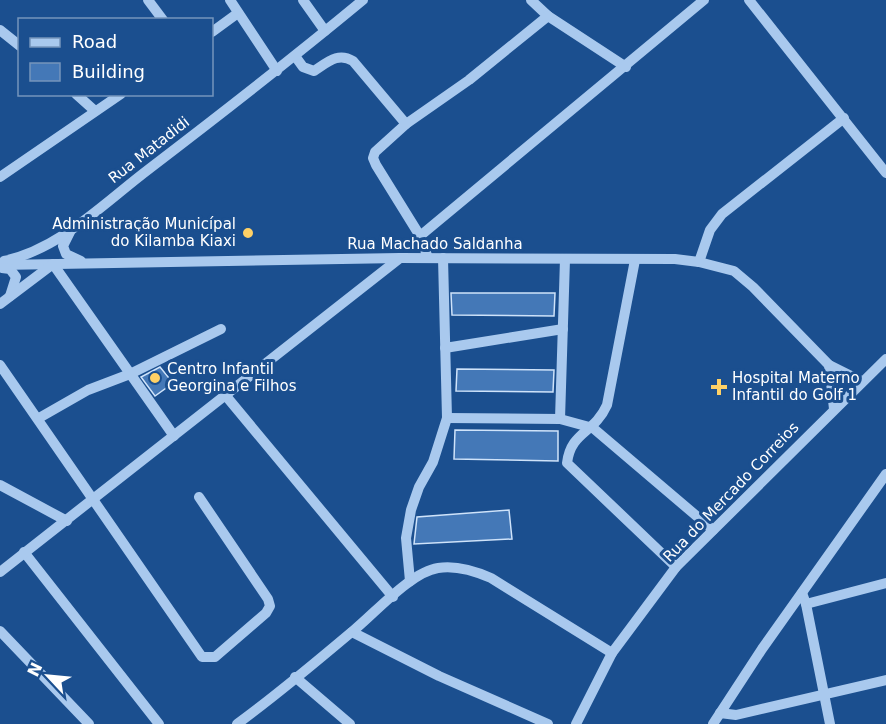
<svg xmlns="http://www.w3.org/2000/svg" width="886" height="724" viewBox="0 0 886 724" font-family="'DejaVu Sans',sans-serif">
<rect width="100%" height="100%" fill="#1b4f8f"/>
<g fill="#4478b7" stroke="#cfe3fa" stroke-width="1.5">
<path d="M451,293H555L554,316L452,315Z"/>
<path d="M160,367L173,383L155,396L141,377Z"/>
<path d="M457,369L554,370L553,392L456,391Z"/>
<path d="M455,430L558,431V461L454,459Z"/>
<path d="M509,510L512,539L414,544L417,517Z"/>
</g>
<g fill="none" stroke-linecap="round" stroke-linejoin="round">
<g stroke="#a9c9ee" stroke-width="10">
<path d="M148,0L163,20"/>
<path d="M230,0L277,71"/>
<path d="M303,0L325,31"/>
<path d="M531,0L548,16L626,67"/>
<path d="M749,0L886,173"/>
<path d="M0,30L20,46"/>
<path d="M212,32L238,13"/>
<path d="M295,56L303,67L314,71C328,62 338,52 353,61L406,124"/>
<path d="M76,94L95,111"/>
<path d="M0,177L121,94"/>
<path d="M70,232L63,246L66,254L81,261"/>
<path d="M420,236L704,0"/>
<path d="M428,258L420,236L376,165L373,158L375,152L406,124L469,80L548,16"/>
<path d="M635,260L607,405C594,434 571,431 567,463L676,567"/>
<path d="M4,261C60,249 104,203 149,169C221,114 293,58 363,0"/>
<path d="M699,262L710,230L722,214L844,118"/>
<path d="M0,265L400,258L675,259L699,262L734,271L753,287L829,365L861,381"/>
<path d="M2,268L10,269L16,277L10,296"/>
<path d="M0,304L53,264L174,436"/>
<path d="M445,348L563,329"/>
<path d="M0,365L202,657H215L266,613L270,606L268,599L199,497"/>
<path d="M829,365L834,409"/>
<path d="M226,396L393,597"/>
<path d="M39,418L88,390L130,374L221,329"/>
<path d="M447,418L560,419L593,428L713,530"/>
<path d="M560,419L565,259"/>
<path d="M0,485L67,521"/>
<path d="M24,552L159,724"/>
<path d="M0,572L400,258"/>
<path d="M410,581L406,538L411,510L419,487L433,462L447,418L443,258"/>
<path d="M802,593L806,604L830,724"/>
<path d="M806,604L886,583"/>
<path d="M0,631L89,724"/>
<path d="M352,632L439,676L548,724"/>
<path d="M295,677L350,724"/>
<path d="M720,713L736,715L886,680"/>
<path d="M237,724C277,695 316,662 354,630C376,612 411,572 438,568C456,565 475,571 491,578L612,653"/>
<path d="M576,724L612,653L676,567L886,359"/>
<path d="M713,724L762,649L886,474"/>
</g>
</g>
<g fill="#ffd166" stroke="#1b4f8f" stroke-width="2">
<circle cx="248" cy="233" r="6"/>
<circle cx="155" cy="378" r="6"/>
<path d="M716 378h6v6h6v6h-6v6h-6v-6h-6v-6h6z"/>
</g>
<g text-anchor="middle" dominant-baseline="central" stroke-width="6" stroke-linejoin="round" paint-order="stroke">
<g font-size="15" fill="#fff" stroke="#1b4f8f">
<text transform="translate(149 150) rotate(-38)">Rua Matadidi</text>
<text x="435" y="244">Rua Machado Saldanha</text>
<text transform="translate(731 492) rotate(-46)">Rua do Mercado Correios</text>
</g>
<g font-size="15" fill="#fff" stroke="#1b4f8f" text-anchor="start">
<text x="236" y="224" text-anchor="end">Administração Municípal<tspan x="236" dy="17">do Kilamba Kiaxi</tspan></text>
<text x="167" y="369">Centro Infantil<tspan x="167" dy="17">Georgina e Filhos</tspan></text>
<text x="732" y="378">Hospital Materno<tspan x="732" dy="17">Infantil do Golf 1</tspan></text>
</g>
</g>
<rect x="18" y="18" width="195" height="78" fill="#1b4f8f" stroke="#7695bc" stroke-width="1.5"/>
<rect x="30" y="38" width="30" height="9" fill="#a9c9ee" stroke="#7695bc" stroke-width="1.5"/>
<text x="72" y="48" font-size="18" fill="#ffffff">Road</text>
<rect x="30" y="63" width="30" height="18" fill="#4478b7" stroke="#7695bc" stroke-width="1.5"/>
<text x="72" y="78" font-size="18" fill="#ffffff">Building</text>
<g transform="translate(48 676) rotate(296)" stroke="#1b4f8f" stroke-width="4.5" paint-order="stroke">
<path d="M0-4.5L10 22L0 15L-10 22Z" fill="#ffffff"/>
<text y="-9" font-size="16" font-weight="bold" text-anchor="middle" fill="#ffffff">N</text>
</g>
</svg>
